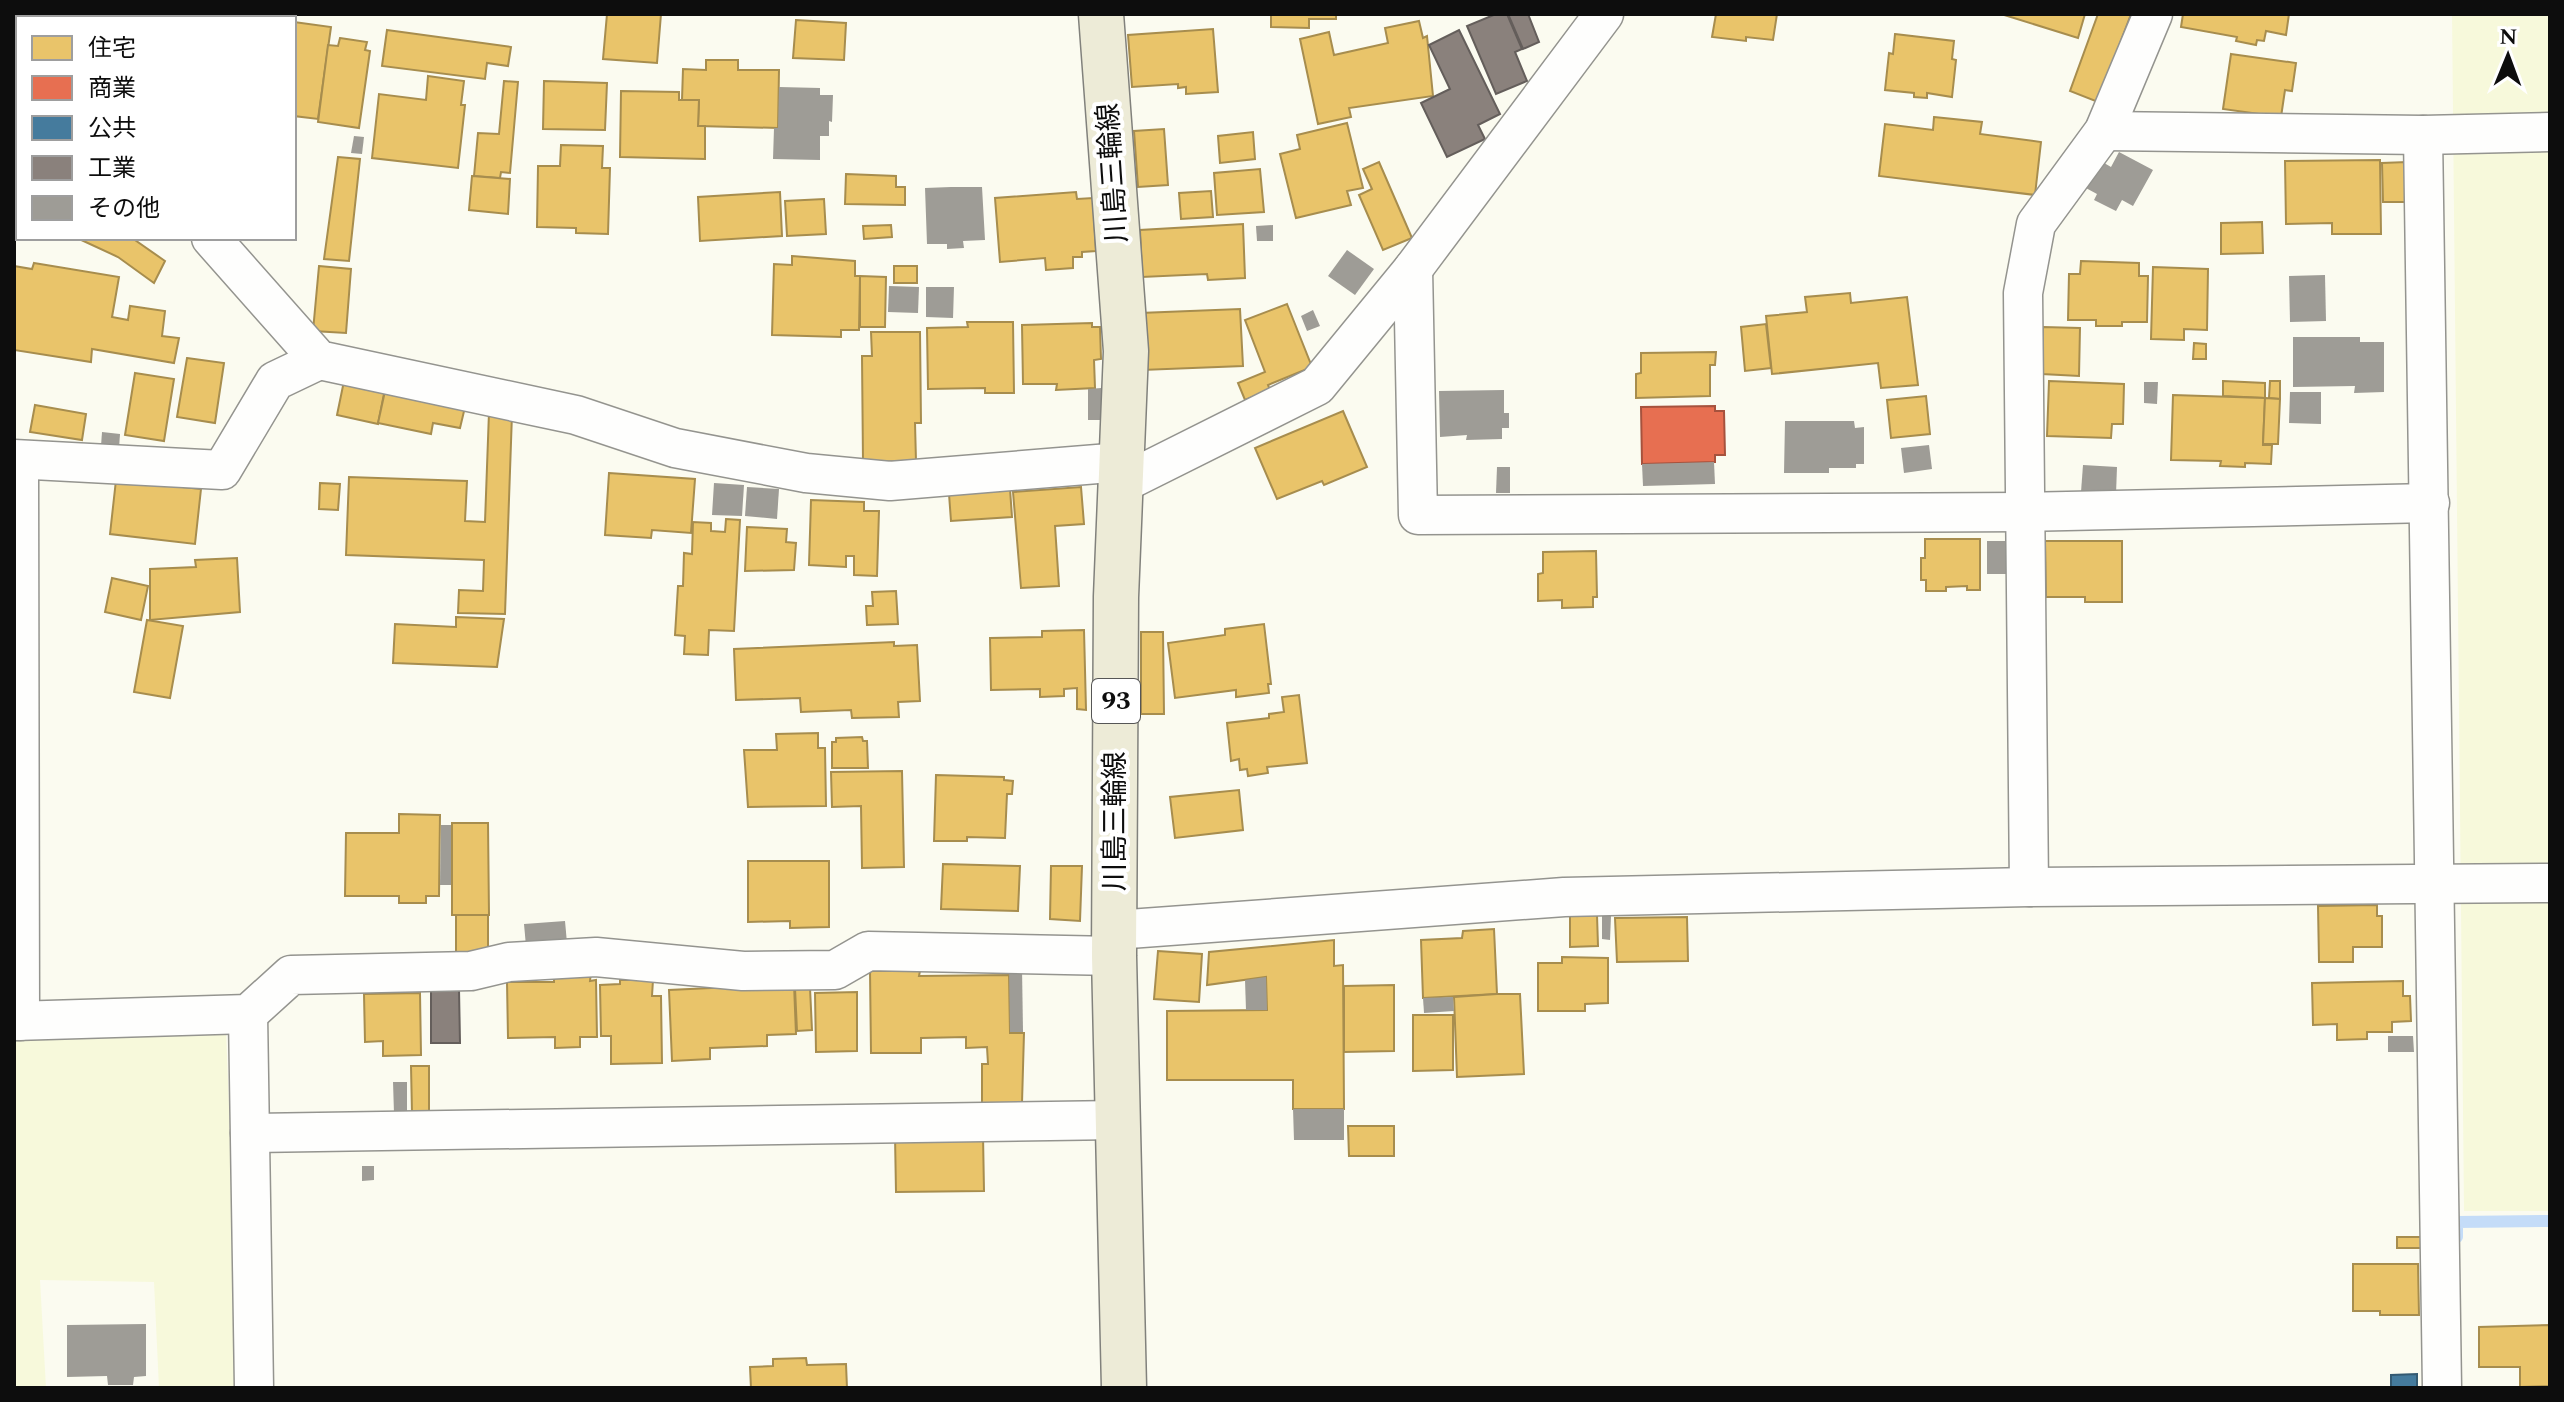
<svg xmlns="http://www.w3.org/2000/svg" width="2564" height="1402" viewBox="0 0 2564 1402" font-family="Spectral,'Noto Sans JP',serif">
<rect width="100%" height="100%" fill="#fbfbf0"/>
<g fill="#f7f9db">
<path d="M2452,14H2550V1211H2464Z"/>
<path d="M225,1005L240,1388H159L154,1282L40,1280L46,1388H14V1011Z"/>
</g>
<g fill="#e9c46a" stroke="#a78d4e" stroke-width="2">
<path d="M607,14H661L657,63L603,59Z"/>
<path d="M1271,14H1336V19H1309V28L1271,27Z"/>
<path d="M1716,14H1777L1773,40L1746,37V41L1712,37Z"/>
<path d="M2001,14H2085L2078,38Z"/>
<path d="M2098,14H2131L2098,102L2070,91Z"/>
<path d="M2183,14H2289L2286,35L2266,31L2264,41L2257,40L2256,45L2236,41L2237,37L2181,27Z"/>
<path d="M796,20L846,23L844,60L793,58Z"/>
<path d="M1419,21L1423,38L1427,36L1433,96L1349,108L1351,117L1318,124L1300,39L1329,32L1334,55L1388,43L1385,28Z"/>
<path d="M294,22L331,27L318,119L294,116Z"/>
<path d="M1213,29L1218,92L1186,94V87L1178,88V84L1132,87L1128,35Z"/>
<path d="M387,30L511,47L508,66L487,63L485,79L382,66Z"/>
<path d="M1895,34L1954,41L1952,59L1956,60L1952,97L1927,93V98L1914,97V93L1885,90L1889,53L1893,54Z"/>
<path d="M340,38L367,42L365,50L370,51L359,128L318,122L328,45L338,46Z"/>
<path d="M2231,54L2296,63L2292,91L2285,90L2281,117L2223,109Z"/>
<path d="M706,60H738V70H779L778,128L698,126L699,100H682L683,69L706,70Z"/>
<path d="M428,76L464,81L461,105H465L458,168L372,158L379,94L426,100Z"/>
<path d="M504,81L518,82L510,173L501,172L500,178L474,176L478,133L499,134Z"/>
<path d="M544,81L607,83L605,130L543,129Z"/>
<path d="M621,91L679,92V100H699L698,126H705V159L620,157Z"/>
<path d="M1934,117L1982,122L1980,134L2041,142L2035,195L1879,176L1885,124L1933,130Z"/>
<path d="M1347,123L1363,188L1347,191L1351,205L1296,218L1280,154L1300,149L1297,135Z"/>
<path d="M1164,129L1168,185L1138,187L1134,131Z"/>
<path d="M1253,132L1255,159L1220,163L1218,136Z"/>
<path d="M561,145L603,146L602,168H610L608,234L576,233V228L537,227L538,166H560Z"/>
<path d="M338,157L360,159L349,261L324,259Z"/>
<path d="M2380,160L2381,234H2332V223L2286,224L2285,161Z"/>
<path d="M1379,162L1412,238L1383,250L1359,195L1372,189L1363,169Z"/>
<path d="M2407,162L2408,202H2383L2382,163Z"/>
<path d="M1260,169L1264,212L1217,215L1214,173Z"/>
<path d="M846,174L896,176V187H905V205L845,204Z"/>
<path d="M472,176L510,179L508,214L469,210Z"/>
<path d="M1211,191L1213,217L1181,219L1179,193Z"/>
<path d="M780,192L782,236L700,241L698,197Z"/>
<path d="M1076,192L1077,199L1093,198L1096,251L1082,252V257H1073V268L1046,270L1045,258L1000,262L995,198Z"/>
<path d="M824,199L826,234L787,236L785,201Z"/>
<path d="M2262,222L2263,253L2221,254V223Z"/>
<path d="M1243,224L1245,278L1208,280L1207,274L1142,277L1140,230Z"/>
<path d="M891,225L892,237L864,239L863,226Z"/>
<path d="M77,238H132L165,261L154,283L118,257Z"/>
<path d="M792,256L855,261V276H860L859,330H841V337L772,335L774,264L792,265Z"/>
<path d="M2081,261L2139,263V276H2148L2147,322H2122V326H2096V320H2068L2069,274H2080Z"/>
<path d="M34,263L119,277L112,317L128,320L130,306L165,311L162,336L179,338L174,363L92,349L91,362L14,350V266L32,269Z"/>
<path d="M319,266L351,269L346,333L313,331Z"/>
<rect x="894" y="266" width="23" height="17"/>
<path d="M2153,267L2208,269L2207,330L2184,329V340L2151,339Z"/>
<path d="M860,276L886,277L885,327H860Z"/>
<path d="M1850,293L1851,303L1907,297L1918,385L1881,388L1878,363L1772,374L1766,316L1807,312L1805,297Z"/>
<path d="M1287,304L1312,367L1268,385L1270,390L1245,400L1238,383L1265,372L1245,320Z"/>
<path d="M1240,309L1243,366L1142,370L1140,313Z"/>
<path d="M967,322H1013L1014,393H985V388L928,389L927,328L968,327Z"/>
<path d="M1092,323V327H1100L1101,359L1094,360L1095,388L1056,390L1057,384H1023L1022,325Z"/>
<path d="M1766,324L1771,368L1745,371L1741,327Z"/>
<path d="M2043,327L2080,328L2079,376L2042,374Z"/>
<path d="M871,332H920L921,423H915L916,461L863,462L862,356H872Z"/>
<path d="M2194,343L2206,344V359H2193Z"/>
<path d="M1716,352L1715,365H1710V396L1636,398V374L1641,373V353Z"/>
<path d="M187,358L224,363L215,423L177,417Z"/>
<path d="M135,373L174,379L164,441L125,435Z"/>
<path d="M344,381L385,389L378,424L337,415Z"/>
<path d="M2049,381L2124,384L2123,424H2112L2111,438L2047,436Z"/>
<path d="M2223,381L2265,383V398L2223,396Z"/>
<path d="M2270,381H2280V399L2269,398Z"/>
<path d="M385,391L465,407L460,428L433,423L431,434L378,423Z"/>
<path d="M2173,395L2265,398L2263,445H2272L2271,464L2245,463V467L2220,466L2221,461L2171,460Z"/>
<path d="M1926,396L1930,434L1891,438L1887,400Z"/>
<path d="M2265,398L2280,399L2278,444H2263Z"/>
<path d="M35,405L86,414L82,440L30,432Z"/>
<path d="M1343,411L1367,467L1324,485L1322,481L1277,499L1255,448Z"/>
<path d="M489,412L512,414L505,614L458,613L459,590L483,591L484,560L346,555L349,477L467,481L465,521L485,522Z"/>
<path d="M609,473L695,479L691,533L652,530L651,538L605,535Z"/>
<path d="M116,480L201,489L195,544L110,534Z"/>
<path d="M320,483L340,484L338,510L319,509Z"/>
<path d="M1081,487L1084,524L1055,526L1059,586L1021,588L1013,492Z"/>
<path d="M1010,489L1012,517L951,521L949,494Z"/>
<path d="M811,500L864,502V511H879L877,576L854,575V556H846V567L809,565Z"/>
<path d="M726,519L740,520L734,631L709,630L708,655L684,654L685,636L675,635L678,586H683L684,553L692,554L693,522L711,523V531L725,532Z"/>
<path d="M747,527L787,529L786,542L796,543L794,570L745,571Z"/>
<path d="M1925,539H1980V590H1967V586L1946,587V591H1926V580H1921V558H1925Z"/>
<path d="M2045,541H2122V602H2085V597H2046Z"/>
<path d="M1596,551L1597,597H1593V607L1562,608V600L1538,601V574L1543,573V552Z"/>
<path d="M237,558L240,612L150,620V569L196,567L195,560Z"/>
<path d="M112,578L148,586L141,620L105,612Z"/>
<path d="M896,591L898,624L867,625L866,606H873L872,592Z"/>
<path d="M456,617L504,619L497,667L393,663L395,624L456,627Z"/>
<path d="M147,620L183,626L170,698L134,692Z"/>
<path d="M1264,624L1271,684H1268L1269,693L1236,697V690L1175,698L1168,643L1225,635V629Z"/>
<path d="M1084,630L1086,710L1077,709V688L1064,689V696L1040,697V689L991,690L990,638L1042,637V631Z"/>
<path d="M1141,632H1163L1164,714H1141Z"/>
<path d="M894,642V646L917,645L920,701L898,702L899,717L852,718L851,710L801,712L800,698L736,700L734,649Z"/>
<path d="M1299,695L1307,763L1267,767L1268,773L1248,776L1247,769L1240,770L1239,759L1231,761L1227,723L1269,718V714L1284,712L1282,697Z"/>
<path d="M818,733V748H825L826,806L748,807L744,750H777L776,734Z"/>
<path d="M862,737L863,741H867L868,768H832V742H836V738Z"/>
<path d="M902,771L904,867L862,868L861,806L832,807L831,772Z"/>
<path d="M936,775L1004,777V780L1013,781L1012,794H1007L1005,838L967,837V841H934Z"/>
<path d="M1239,790L1243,830L1175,838L1170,797Z"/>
<path d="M399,814L440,815L439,896H426V903H399V896H345L346,833H399Z"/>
<path d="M452,823H488L489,915H452Z"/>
<path d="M748,861H829V927L790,928V921L748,922Z"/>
<path d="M943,864L1020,866L1018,911L941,909Z"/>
<path d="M1051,866H1082L1080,921L1050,919Z"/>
<path d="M2377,905V916H2382V947H2353V962H2319L2318,906Z"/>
<rect x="456" y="915" width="32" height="37"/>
<path d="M1597,915L1598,946L1570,947V916Z"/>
<path d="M1687,917L1688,961L1617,962L1615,918Z"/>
<path d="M1494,929L1497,994L1423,998L1421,940L1462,938L1463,931Z"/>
<path d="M1334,940V966L1343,965L1344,1109H1293V1080H1167V1011L1267,1010L1266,977L1207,985L1209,952Z"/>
<path d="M1158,951L1202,954L1199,1002L1154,999Z"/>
<path d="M1562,957L1608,958V1003L1585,1004V1011H1538V963H1562Z"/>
<path d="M870,971H920L919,976L1009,975L1010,1033H1024L1022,1103L982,1104V1064H988L987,1047L966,1048V1037L921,1038V1053H871Z"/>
<path d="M554,972H591L590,981L596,980L597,1037H580V1047L555,1048V1037L508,1038L507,982H554Z"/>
<path d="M620,980H653L652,996H661L662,1063L611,1064V1036H601L600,985L620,984Z"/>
<path d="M2403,981V996H2410L2411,1021L2392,1022V1032H2367V1039L2337,1040V1024L2313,1025L2312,983Z"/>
<path d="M794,984L796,1034L767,1035V1046L710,1048V1059L672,1061L669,990Z"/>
<path d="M1394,985V1051L1344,1052V986Z"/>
<path d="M795,988H810L812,1030L797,1031Z"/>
<path d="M857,992V1051L816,1052L815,993Z"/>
<path d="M420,993L421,1055L383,1056V1041L365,1042L364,994Z"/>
<path d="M1497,994H1520L1524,1074L1457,1077L1454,997Z"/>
<path d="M1413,1015H1453V1070L1413,1071Z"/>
<path d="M411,1066H429V1113H412Z"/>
<path d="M1348,1126H1394V1156H1349Z"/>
<path d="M983,1135L984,1191L896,1192L895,1136Z"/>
<rect x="2397" y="1237" width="25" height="11"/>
<path d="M2353,1264H2418L2419,1315H2380V1311H2353Z"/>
<path d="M2550,1325V1386L2520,1387V1367H2479V1327Z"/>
<path d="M806,1358L807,1365L846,1364L847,1388H751L750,1367L773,1366V1359Z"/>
</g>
<path fill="#e76f51" stroke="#a6523d" stroke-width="2" d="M1715,406V411H1724L1725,455H1715V462L1642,464L1641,407Z"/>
<path fill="#457b9d" stroke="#345a72" stroke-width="2" d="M2417,1374V1388H2391V1375Z"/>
<g fill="#8a817c" stroke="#645e5b" stroke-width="2">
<path d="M1496,14H1507L1522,49L1515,52L1527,81L1496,94L1467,26Z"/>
<path d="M1508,14H1528L1539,42L1523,49Z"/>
<path d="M1459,30L1500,114L1478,125L1485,139L1447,157L1421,103L1450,89L1429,45Z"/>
<path d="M431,989H459L460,1043H431Z"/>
</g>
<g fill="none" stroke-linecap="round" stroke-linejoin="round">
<path stroke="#c4dcf8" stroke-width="12" d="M2457,1237V1222L2550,1221"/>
</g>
<g fill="#9e9c96">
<path d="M779,87L820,88V95H833L832,122L829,121V136H820V160L773,159L774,128H778Z"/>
<path d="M354,136L364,137L362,154L351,153Z"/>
<path d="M2119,152L2153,170L2133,206L2122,200L2116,211L2094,200L2097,194L2084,187L2099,160L2111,167Z"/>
<path d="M951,187H982L985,240L963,241L964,248L947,249V244H927L925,188Z"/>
<path d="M1273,225V241H1257L1256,226Z"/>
<path d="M1347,250L1374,269L1355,295L1328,276Z"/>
<path d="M2325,275L2326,321L2290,322L2289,276Z"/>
<path d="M889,286L919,287L918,313L888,312Z"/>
<path d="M926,287H954L953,318L926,317Z"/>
<path d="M1313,310L1320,326L1307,331L1301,316Z"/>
<path d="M2293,337H2360V342H2384V392L2354,393L2355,386L2293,387Z"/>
<path d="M2144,382H2158L2157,404L2144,403Z"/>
<path d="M1101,388V420H1088V389Z"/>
<path d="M1504,390V413H1509V428H1502V439L1466,440L1467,435L1440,437L1439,391Z"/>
<path d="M2290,392H2321V424L2289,423Z"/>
<path d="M1785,421H1854L1855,428L1864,427V464H1856V468H1829V473H1784Z"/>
<path d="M102,432L120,434L119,448L101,446Z"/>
<path d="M1929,445L1932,469L1904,473L1901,448Z"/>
<path d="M1714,462L1715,484L1643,486L1642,464Z"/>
<path d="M2083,465L2117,467L2116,494L2081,492Z"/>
<path d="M1497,467H1510V493H1496Z"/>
<path d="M714,483L744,485L742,516L712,515Z"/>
<path d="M747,487L779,489L777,519L745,516Z"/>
<rect x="1987" y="541" width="22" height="33"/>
<path d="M441,825H451V885H440Z"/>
<path d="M1602,916H1611L1610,940L1602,939Z"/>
<path d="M565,921L567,943L526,946L524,924Z"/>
<path d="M1009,968H1022L1023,1032H1010Z"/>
<path d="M1266,977L1267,1010H1246L1245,980Z"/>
<path d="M1453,997L1454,1011L1424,1013L1423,998Z"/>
<path d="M2388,1036H2413L2414,1052H2388Z"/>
<path d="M393,1082H407V1114H394Z"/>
<path d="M1293,1109H1344V1140H1294Z"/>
<path d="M362,1166H374V1180L362,1181Z"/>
<path d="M146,1324V1376L134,1377L133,1385H108L107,1376L67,1377V1325Z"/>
</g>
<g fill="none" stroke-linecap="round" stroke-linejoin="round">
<defs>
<g id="street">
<path d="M218,18V14"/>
<path d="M2104,131L2423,135L2550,132"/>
<path d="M2423,135L2442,1388"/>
<path d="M14,161L18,163"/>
<path d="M211,238L319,360L576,415L675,448L806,473L890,481L1122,462"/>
<path d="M1413,269L1418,515L2025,512L2430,503"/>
<path d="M14,459L222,470L275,381L319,360"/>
<path d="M19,460L20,1021"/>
<path d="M1121,484L1317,386L1413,269L1604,14"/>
<path d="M2029,887L2023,293L2036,224L2104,131L2153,14"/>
<path d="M1115,930L1564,897L2029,887L2550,883"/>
<path d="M248,1014L254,1388"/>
<path d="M14,1021L248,1014L291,975L471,971L509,962L596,957L743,971L835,970L868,951L1114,956"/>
<path d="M250,1133L1118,1120"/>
</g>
<path id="primary" d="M1101,14L1126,351L1116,597L1114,956L1124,1388"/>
</defs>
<use href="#street" stroke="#94948f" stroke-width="41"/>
<use href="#primary" stroke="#81817c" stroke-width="47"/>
<use href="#street" stroke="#fefefd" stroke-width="38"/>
<use href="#primary" stroke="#edebd7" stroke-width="44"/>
</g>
<g text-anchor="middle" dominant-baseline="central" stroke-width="8" stroke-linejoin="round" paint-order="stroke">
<rect fill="#fff" stroke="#565656" stroke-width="2" x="1092" y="679" width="48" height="44" rx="6"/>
<g font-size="26" font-weight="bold" fill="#0d0d0d">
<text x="1116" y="701">93</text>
</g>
<g font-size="28" fill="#0d0d0d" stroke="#fff">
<text transform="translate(1113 173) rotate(-94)">川島三輪線</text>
<text transform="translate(1115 821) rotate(-90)">川島三輪線</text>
</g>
</g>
<rect width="2564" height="1402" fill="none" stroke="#0d0d0d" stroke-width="32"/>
<rect x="16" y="16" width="280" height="224" fill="#ffffff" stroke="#9e9e9e" stroke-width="2"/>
<rect x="32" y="36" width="40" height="24" fill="#e9c46a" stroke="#9e9e9e" stroke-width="2"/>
<text x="88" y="56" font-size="24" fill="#0d0d0d">住宅</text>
<rect x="32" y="76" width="40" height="24" fill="#e76f51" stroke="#9e9e9e" stroke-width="2"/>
<text x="88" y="96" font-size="24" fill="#0d0d0d">商業</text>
<rect x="32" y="116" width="40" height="24" fill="#457b9d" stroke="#9e9e9e" stroke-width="2"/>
<text x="88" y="136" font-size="24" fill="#0d0d0d">公共</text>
<rect x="32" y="156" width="40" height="24" fill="#8a817c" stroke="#9e9e9e" stroke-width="2"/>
<text x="88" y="176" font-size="24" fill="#0d0d0d">工業</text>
<rect x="32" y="196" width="40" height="24" fill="#9e9c96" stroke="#9e9e9e" stroke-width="2"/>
<text x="88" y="216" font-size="24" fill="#0d0d0d">その他</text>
<g transform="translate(2508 56) rotate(1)" stroke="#ffffff" stroke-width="6" paint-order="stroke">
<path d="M0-6L14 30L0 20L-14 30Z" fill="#0d0d0d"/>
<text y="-12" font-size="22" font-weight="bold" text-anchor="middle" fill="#0d0d0d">N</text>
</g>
</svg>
